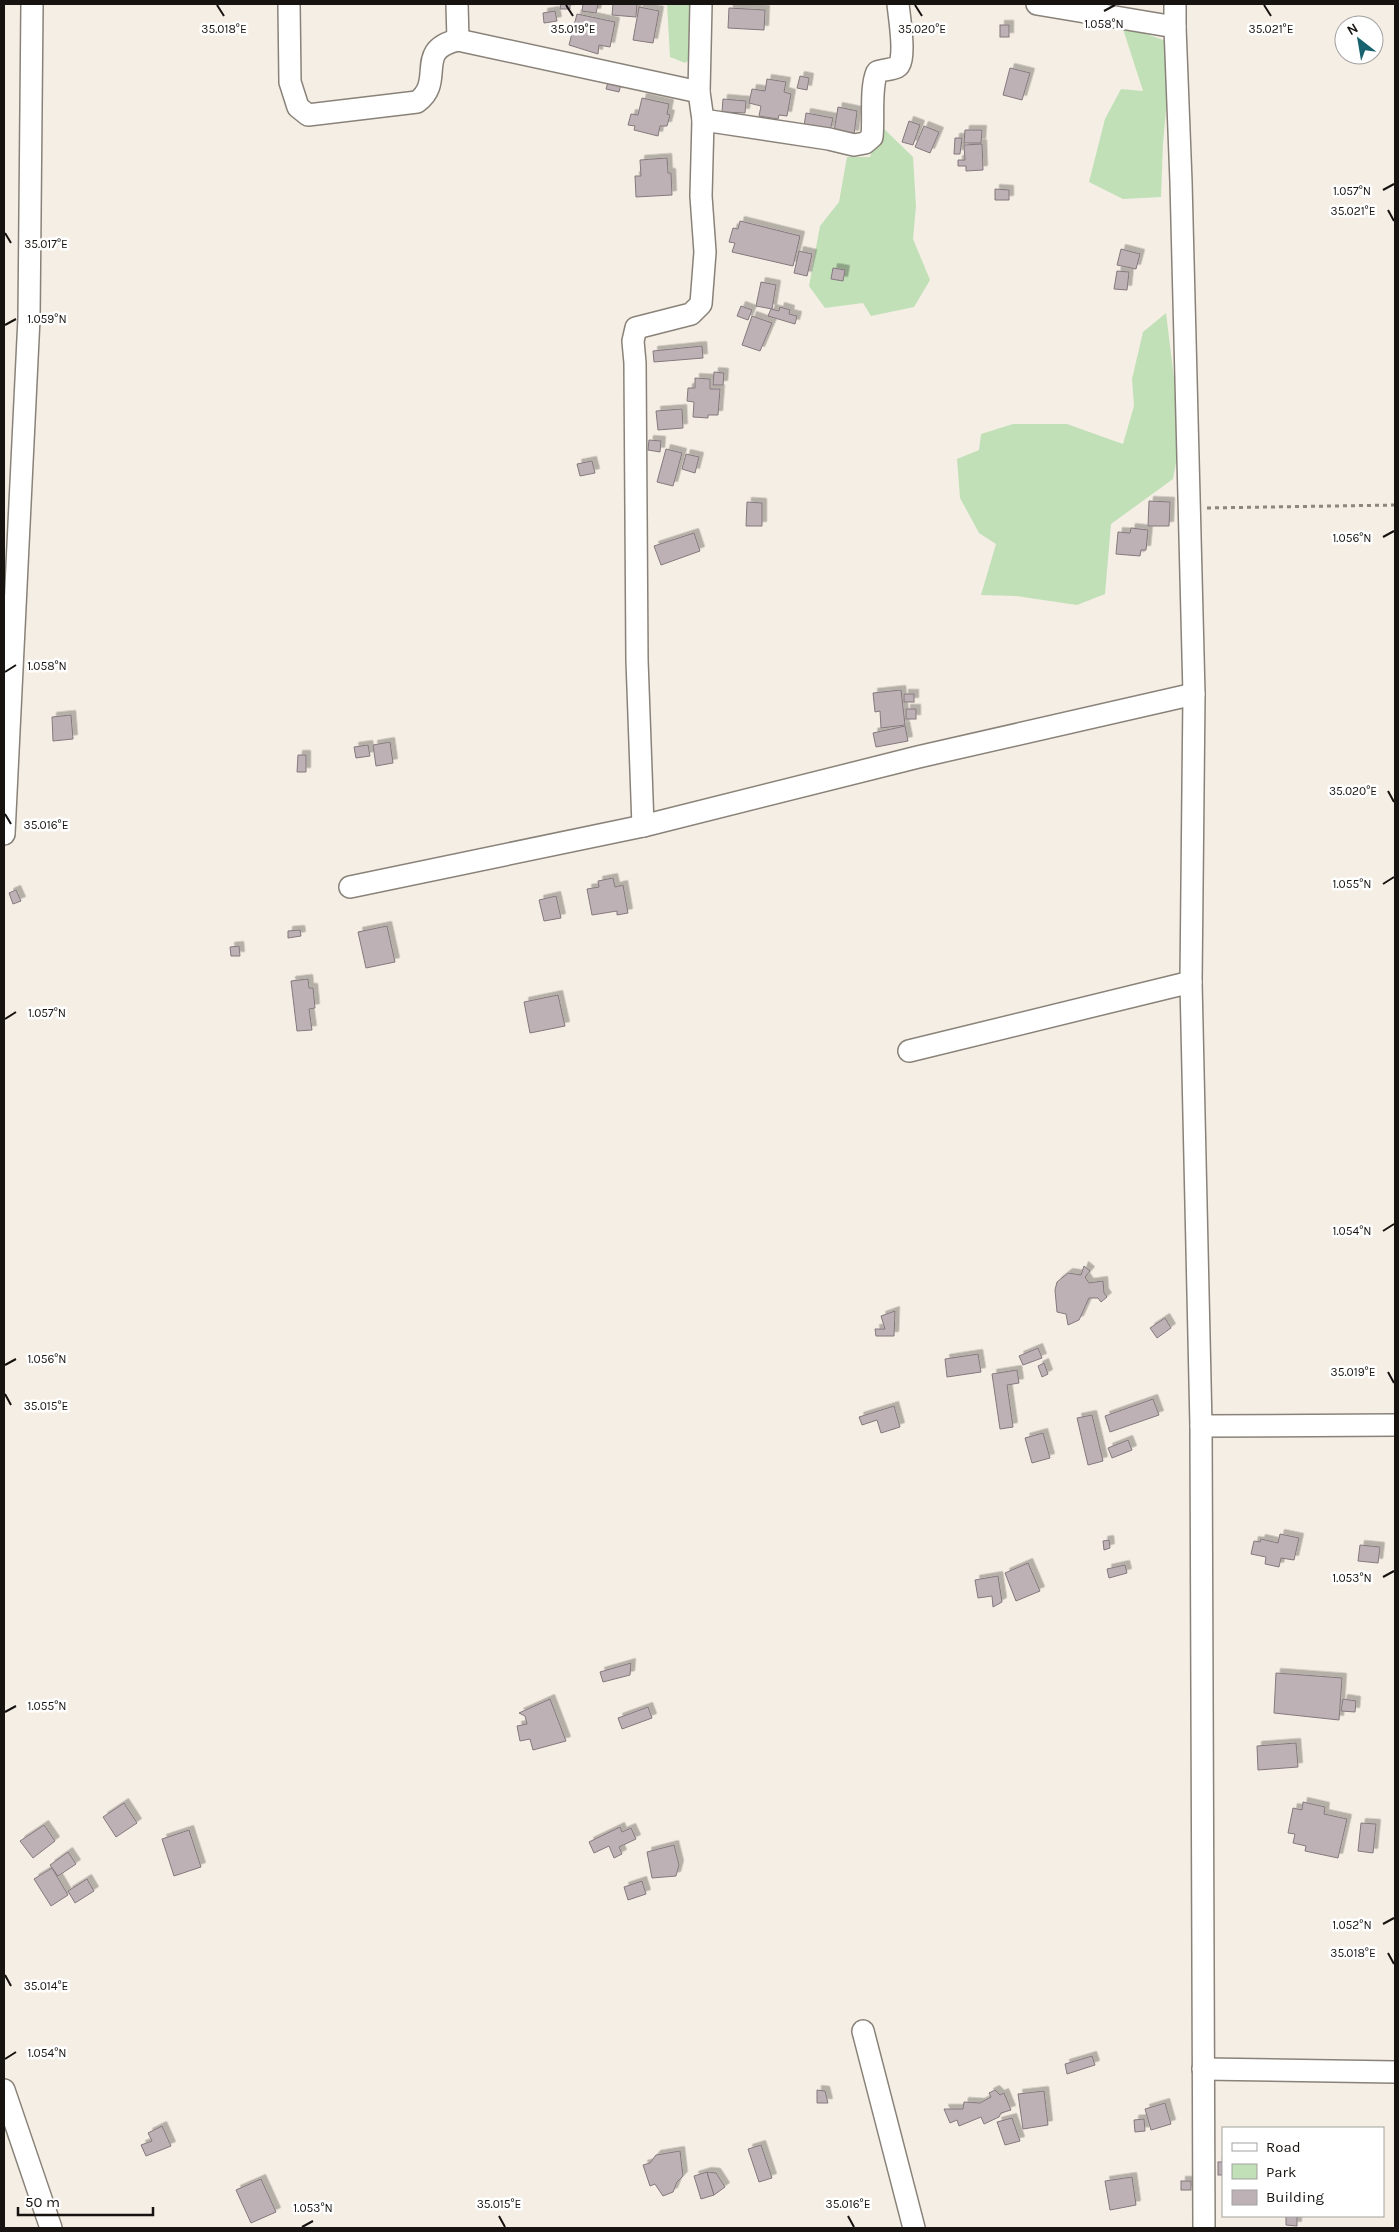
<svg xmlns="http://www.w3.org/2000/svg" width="1399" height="2232" viewBox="0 0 1399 2232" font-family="Karla,sans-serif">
<defs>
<filter id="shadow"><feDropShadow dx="4.5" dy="-4.5" stdDeviation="0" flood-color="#0004"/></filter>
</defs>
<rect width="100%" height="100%" fill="#f5eee4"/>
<g fill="#c1e0b8">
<path d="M667,4H702L703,49L685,63L670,57Z"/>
<path d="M1123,29L1140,32L1172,43L1163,144L1161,197L1123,199L1089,182L1105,119L1121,89L1143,91Z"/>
<path d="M880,125L913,157L916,206L913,239L930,280L914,307L871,316L863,303L825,308L809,286L820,226L839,202L847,157H870Z"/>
<path d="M1166,313L1174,378L1178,452L1173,479L1111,524L1105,594L1077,605L1016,596L981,595L996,544L979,533L960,498L957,459L979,450L981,434L1013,424H1067L1123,444L1134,406L1132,379L1143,332Z"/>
</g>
<g fill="#beb1b6" stroke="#84797d" filter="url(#shadow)">
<path d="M561,4H570V9H560Z"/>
<path d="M583,4H598L596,13L582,11Z"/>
<path d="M613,4H637L636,17L612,15Z"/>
<path d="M639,7L659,11L653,43L633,40Z"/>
<path d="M729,8L765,10L764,30L728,28Z"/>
<path d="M555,11L557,21L544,23L543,13Z"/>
<path d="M577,14L615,22L610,47L599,45L598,54L569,45Z"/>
<rect x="1000" y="25" width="9" height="12"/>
<path d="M1010,68L1030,73L1022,100L1003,95Z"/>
<path d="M800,76L809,78L807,90L797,88Z"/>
<path d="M767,79L786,82L784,92L791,94L787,116L779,115L778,119L759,116L761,106L749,103L752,89L765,91Z"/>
<path d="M608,82L621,84L619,92L606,89Z"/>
<path d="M642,98L669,104L667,114L670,115L667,126H660L658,136L634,130L635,126L628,125L631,114L638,115Z"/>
<path d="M723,99L746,101L745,113L722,112Z"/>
<path d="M838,107L857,111L854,135L834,132Z"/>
<path d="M806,113L833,118L830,131L804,126Z"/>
<path d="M909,121L920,125L913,145L902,142Z"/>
<path d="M924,126L939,132L930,153L915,147Z"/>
<path d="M965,130H982L981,143H964Z"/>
<path d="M955,138H962L960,154H954Z"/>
<path d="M982,144L983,170L966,171V166H958V160H965L964,145Z"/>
<path d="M667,158L668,173H671L672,195L636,197L635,176H641L640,160Z"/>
<path d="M995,189L1009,190V200H995Z"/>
<path d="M740,221L800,236L793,266L732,252L735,243L729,242L733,228L738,229Z"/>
<path d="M1121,249L1140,254L1136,269L1117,265Z"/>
<path d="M799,251L812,254L807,276L794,273Z"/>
<path d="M833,268L845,270L843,281L831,279Z"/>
<path d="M1117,271L1129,272L1127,290L1114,289Z"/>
<path d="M761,282L776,285L772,309L756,306Z"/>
<path d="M741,306L752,310L748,320L737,316Z"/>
<path d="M780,307L790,310L789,314L797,316L795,324L768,316L771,309L779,311Z"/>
<path d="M752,316L772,323L760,351L742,345Z"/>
<path d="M702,346L703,358L654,362L653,351Z"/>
<path d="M714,372L724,373L723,385H713Z"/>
<path d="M695,378L710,379V389H720L718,415H708V418L693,417L694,402L687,401L688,388H695Z"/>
<path d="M682,409L683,428L658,430L656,411Z"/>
<path d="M649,440L661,441L660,452L648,450Z"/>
<path d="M666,449L682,453L673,486L657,482Z"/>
<path d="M686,454L699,457L695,473L682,469Z"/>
<path d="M592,461L595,473L580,476L577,464Z"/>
<path d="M1149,501L1170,502L1169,526H1148Z"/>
<path d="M747,502L762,503V526H746Z"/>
<path d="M1131,528L1148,530L1146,550H1141L1140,556L1116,554L1118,532L1130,533Z"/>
<path d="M694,533L700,551L661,565L654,546Z"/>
<path d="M901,690L905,725L881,728L880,711L875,712L873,693Z"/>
<rect x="904" y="694" width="10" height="8"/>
<rect x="906" y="709" width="10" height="10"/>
<path d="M71,715L73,739L53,741L52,717Z"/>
<path d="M905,726L908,741L876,747L873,733Z"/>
<path d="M390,742L393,763L376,766L373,745Z"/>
<path d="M368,745L370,756L356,758L354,747Z"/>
<path d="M298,755H306V772H297Z"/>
<path d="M613,878L615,887L623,885L628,913L617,915V911L592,915L587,889L599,887L598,881Z"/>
<path d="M16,890L21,901L13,904L9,893Z"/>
<path d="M556,896L561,918L544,921L539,900Z"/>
<path d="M387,926L395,962L366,968L358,932Z"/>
<path d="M300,930L301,936L288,938V931Z"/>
<path d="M239,946L240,956H231L230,947Z"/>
<path d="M308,979L309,988H313L315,1008L309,1009L312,1030L297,1031L291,981Z"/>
<path d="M558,995L565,1026L530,1033L524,1002Z"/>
<path d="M1084,1266L1090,1271L1085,1277L1089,1283L1103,1281L1104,1293L1107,1297L1101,1302L1098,1298H1089L1079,1320L1068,1325L1066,1314L1057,1312L1055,1290L1057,1282L1068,1273L1081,1275Z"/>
<path d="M895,1311L894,1336H876L875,1329H885L881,1316Z"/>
<path d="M1165,1318L1171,1328L1157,1338L1150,1328Z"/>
<path d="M1038,1348L1042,1358L1023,1365L1019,1356Z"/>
<path d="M978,1354L981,1372L947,1377L945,1359Z"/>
<path d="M1044,1363L1048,1374L1042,1377L1038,1366Z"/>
<path d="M1017,1370L1019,1383L1007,1385L1013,1427L1000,1429L992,1374Z"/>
<path d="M1153,1399L1159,1415L1110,1432L1105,1416Z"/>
<path d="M894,1406L900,1427L881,1433L877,1420L862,1425L859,1417Z"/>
<path d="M1092,1415L1103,1461L1088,1465L1077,1418Z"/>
<path d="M1043,1433L1050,1458L1032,1463L1025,1438Z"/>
<path d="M1128,1440L1132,1450L1112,1458L1108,1448Z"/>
<path d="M1280,1534L1299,1538L1294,1560L1281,1558L1279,1567L1265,1564L1266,1557L1251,1554L1254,1541L1260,1542L1261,1539L1278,1543Z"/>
<path d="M1109,1540L1110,1548L1104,1550L1103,1541Z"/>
<path d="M1360,1545L1380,1547L1378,1563L1358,1561Z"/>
<path d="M1028,1563L1040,1591L1016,1601L1005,1573Z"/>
<path d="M1125,1565L1127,1573L1109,1578L1107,1569Z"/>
<path d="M998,1576L1002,1602L993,1607L992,1596L978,1598L975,1580Z"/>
<path d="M631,1663L630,1675L603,1682L600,1672Z"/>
<path d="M1276,1673L1342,1678L1339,1720L1274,1713Z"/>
<path d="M550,1699L566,1741L533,1750L530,1739L520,1741L517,1726L527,1724L525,1716L519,1713Z"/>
<path d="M1343,1699L1356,1701L1355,1712L1341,1711Z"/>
<path d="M648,1707L652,1718L622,1729L618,1718Z"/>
<path d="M1296,1743L1298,1767L1258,1770L1257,1746Z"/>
<path d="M1303,1802L1325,1807L1324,1814L1347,1819L1338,1858L1305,1851L1306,1846L1293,1843L1295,1834L1288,1833L1293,1808L1302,1810Z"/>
<path d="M124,1803L137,1823L116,1837L103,1817Z"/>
<path d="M1361,1823L1376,1824L1373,1853L1358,1851Z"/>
<path d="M44,1825L55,1841L33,1858L20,1841Z"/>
<path d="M620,1827L622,1832L631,1828L636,1839L619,1847L622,1854L614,1858L609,1846L594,1853L589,1842Z"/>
<path d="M189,1830L201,1867L174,1876L162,1839Z"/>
<path d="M674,1845L679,1865L676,1876L652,1878L647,1852Z"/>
<path d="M68,1852L76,1864L58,1876L50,1865Z"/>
<path d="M52,1868L68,1895L51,1906L34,1879Z"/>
<path d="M87,1879L94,1891L75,1903L68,1891Z"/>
<path d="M642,1881L646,1894L628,1900L624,1887Z"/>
<path d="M1092,2056L1095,2065L1067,2074L1065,2064Z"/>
<path d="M817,2090L825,2091L828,2103H817Z"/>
<path d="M995,2090L1000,2095L1004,2093L1011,2110L1001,2113L999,2117L984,2124L981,2117L959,2126L957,2120L950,2123L944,2109H963L964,2102L980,2103L991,2097L989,2093Z"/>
<path d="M1044,2091L1048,2125L1023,2129L1018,2094Z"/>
<path d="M1165,2103L1171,2124L1151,2130L1145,2109Z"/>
<path d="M1012,2118L1020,2141L1005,2145L997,2122Z"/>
<path d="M1144,2119L1145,2131L1135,2132L1134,2120Z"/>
<path d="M162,2126L171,2146L146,2156L141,2145L152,2141L148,2133Z"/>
<path d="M761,2145L772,2178L759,2182L748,2149Z"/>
<path d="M680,2151L683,2176L677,2182L673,2192L663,2196L655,2184L650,2186L643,2165L650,2163L656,2155Z"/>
<rect x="1218" y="2162" width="5" height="13"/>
<path d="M707,2172L714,2195L701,2199L694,2176Z"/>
<path d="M707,2172L716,2173L725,2187L714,2195Z"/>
<path d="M1132,2177L1136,2205L1110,2210L1105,2181Z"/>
<path d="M261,2179L276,2212L251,2223L236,2190Z"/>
<rect x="1181" y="2181" width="10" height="9"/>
<path d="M1286,2216H1297V2226L1286,2225Z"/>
</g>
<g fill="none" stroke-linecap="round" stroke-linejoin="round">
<defs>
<g id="street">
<path d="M289,4L290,82L298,107L308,115L417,102C446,81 413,50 458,40L699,92"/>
<path d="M457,4L458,40"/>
<path d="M1037,4L1175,27V4"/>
<path d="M1175,27L1181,182L1194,694L1191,982L1201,1426L1204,2228"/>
<path d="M703,120L829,139L854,145L865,143L872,137C874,118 870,88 877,72C884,69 891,70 897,67C907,62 899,15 898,4"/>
<path d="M643,826L637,660L635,363L633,341L636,328L691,314L701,304L705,252L701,196L703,120L699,92L701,4"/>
<path d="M4,834L29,318L32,4"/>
<path d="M350,887L643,826L918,757L1194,694"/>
<path d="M909,1051L1191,982"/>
<path d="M1201,1426L1395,1425"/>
<path d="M863,2031L914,2228"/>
<path d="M1203,2069L1395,2072"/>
<path d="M4,2090L51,2228"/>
</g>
</defs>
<use href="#street" stroke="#898279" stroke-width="24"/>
<path stroke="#8b867f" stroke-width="3" stroke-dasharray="4 4" stroke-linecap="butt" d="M1207,508L1395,505"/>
<use href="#street" stroke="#fff" stroke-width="21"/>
</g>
<path fill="none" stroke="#161310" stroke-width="2" d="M217,5L224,16M566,5L573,16M915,5L922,16M1264,5L1271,16M1104,11L1115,5M1383,190L1394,184M1388,210L1394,221M5,233L11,243M5,325L16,319M1383,537L1394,531M5,672L16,665M1388,791L1394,802M5,814L11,824M1383,884L1394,877M5,1019L16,1012M1383,1231L1394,1224M5,1365L16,1359M1388,1372L1394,1383M5,1394L11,1405M1383,1577L1394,1571M5,1712L16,1706M1383,1924L1394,1918M1388,1953L1394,1964M5,1975L11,1986M5,2059L16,2052M499,2216L505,2227M848,2216L854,2227M302,2227L313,2221"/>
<g font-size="12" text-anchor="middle" fill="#161310" stroke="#fff" stroke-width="5" stroke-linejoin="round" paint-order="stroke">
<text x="1104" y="28">1.058°N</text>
<text x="1271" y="33">35.021°E</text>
<text x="224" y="33">35.018°E</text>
<text x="573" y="33">35.019°E</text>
<text x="922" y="33">35.020°E</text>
<text x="1352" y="195">1.057°N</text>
<text x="1353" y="215">35.021°E</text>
<text x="46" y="248">35.017°E</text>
<text x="47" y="323">1.059°N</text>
<text x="1352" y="542">1.056°N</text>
<text x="47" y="670">1.058°N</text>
<text x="1353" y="795">35.020°E</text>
<text x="46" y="829">35.016°E</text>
<text x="1352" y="888">1.055°N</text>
<text x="47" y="1017">1.057°N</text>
<text x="1352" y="1235">1.054°N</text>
<text x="47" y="1363">1.056°N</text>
<text x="1353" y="1376">35.019°E</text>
<text x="46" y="1410">35.015°E</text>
<text x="1352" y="1582">1.053°N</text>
<text x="47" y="1710">1.055°N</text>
<text x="1352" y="1929">1.052°N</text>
<text x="1353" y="1957">35.018°E</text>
<text x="46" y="1990">35.014°E</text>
<text x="47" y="2057">1.054°N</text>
<text x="499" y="2208">35.015°E</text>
<text x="848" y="2208">35.016°E</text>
<text x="313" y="2212">1.053°N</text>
</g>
<rect width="1399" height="2232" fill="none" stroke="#161310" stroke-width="10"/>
<rect x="1222" y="2127" width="162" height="90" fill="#ffffff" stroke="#a2a19f"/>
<rect x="1232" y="2143" width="25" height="8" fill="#ffffff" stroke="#a2a19f"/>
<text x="1266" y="2152" font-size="15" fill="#161310">Road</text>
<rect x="1232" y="2164" width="25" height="15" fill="#c1e0b8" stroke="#a2a19f"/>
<text x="1266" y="2177" font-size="15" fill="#161310">Park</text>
<rect x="1232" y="2190" width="25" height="15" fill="#beb1b6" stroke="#a2a19f"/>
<text x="1266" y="2202" font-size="15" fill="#161310">Building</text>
<g transform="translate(1359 40) rotate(329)"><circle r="24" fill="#ffffff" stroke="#a2a19f"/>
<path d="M0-4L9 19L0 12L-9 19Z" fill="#17626e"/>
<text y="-8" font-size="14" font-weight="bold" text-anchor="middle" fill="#161310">N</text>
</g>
<path d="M18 2207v8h135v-8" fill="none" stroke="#161310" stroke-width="2.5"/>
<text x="25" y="2207" font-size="15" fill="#161310" stroke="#ffffff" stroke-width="4" paint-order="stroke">50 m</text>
</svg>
